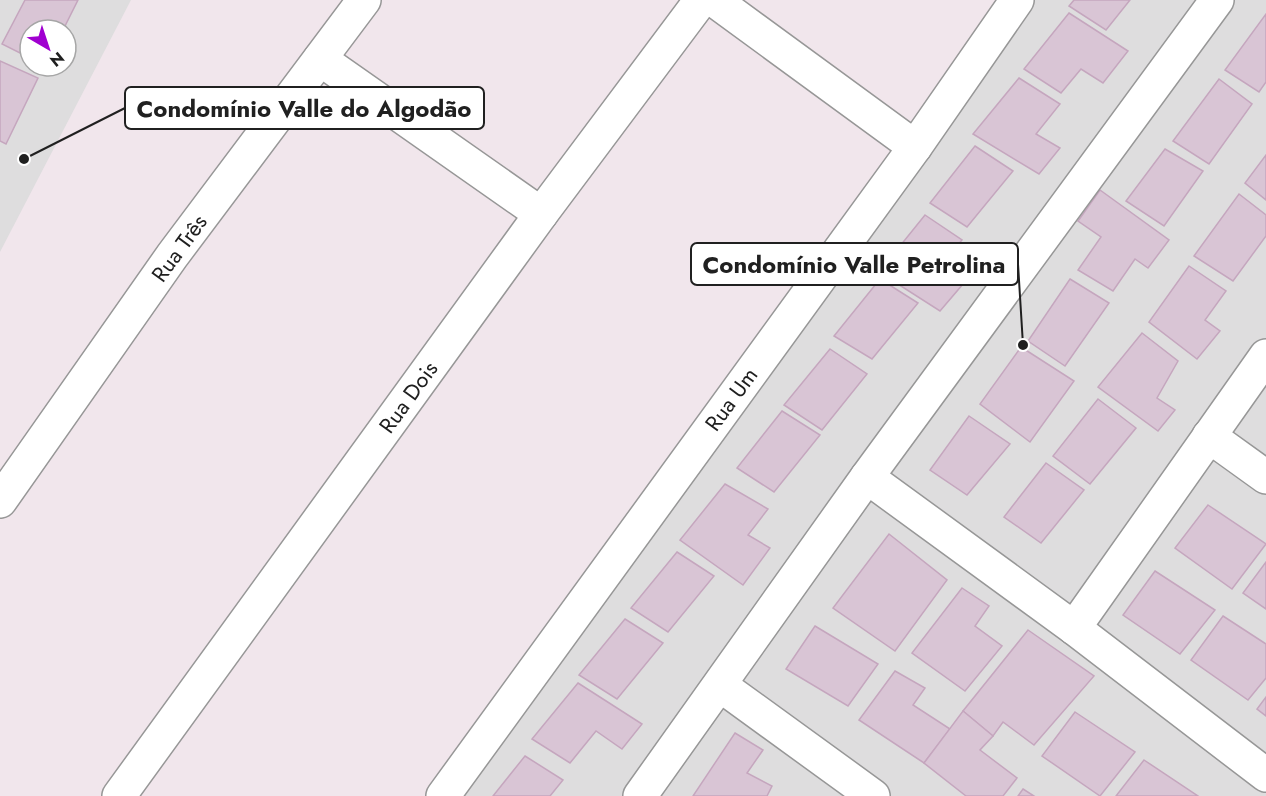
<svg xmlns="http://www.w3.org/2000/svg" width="1266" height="796" viewBox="0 0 1266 796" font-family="Jost,sans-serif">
<rect width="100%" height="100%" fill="#f1e6ec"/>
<g fill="#deddde" fill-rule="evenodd">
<path d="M0,0H131L0,252ZM30,30H66V66H30Z"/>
<path d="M1019,0H1266V796H460Z"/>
</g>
<g fill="#d9c5d5" stroke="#c5a6be" stroke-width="1.5">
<path d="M25,0H78L63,30H30V58L2,44Z"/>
<path d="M1074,0H1130L1106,30L1069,6Z"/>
<path d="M1069,13L1128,51L1103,83L1081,69L1061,93L1024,69Z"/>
<path d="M1266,14V82L1259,92L1225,70Z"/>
<path d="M0,61L38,78L6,144L0,141Z"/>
<path d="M1019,78L1060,104L1036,134L1060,148L1039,174L973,134Z"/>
<path d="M1219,79L1252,104L1209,164L1173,141Z"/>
<path d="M975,146L1013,171L967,227L930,203Z"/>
<path d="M1165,149L1203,171L1164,226L1126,201Z"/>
<path d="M1266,155V200L1245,183Z"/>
<path d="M1100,190L1169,240L1148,268L1135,259L1113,291L1078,270L1101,237L1078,221Z"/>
<path d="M1239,194L1266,215V236L1233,281L1194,256Z"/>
<path d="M925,215L962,240L940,266L963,284L940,311L879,272Z"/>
<path d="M1189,266L1226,291L1205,320L1220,331L1197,359L1149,322Z"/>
<path d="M880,279L918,303L872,359L834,336Z"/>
<path d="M1070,279L1109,303L1065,366L1028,341Z"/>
<path d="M1142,333L1178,361L1157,398L1175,410L1158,431L1098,387Z"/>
<path d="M1021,347L1074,381L1030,442L980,404Z"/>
<path d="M830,349L867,374L822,430L784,405Z"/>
<path d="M1098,399L1136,428L1090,484L1053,456Z"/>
<path d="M782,411L820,435L774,492L737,468Z"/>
<path d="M969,416L1010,444L967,495L930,470Z"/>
<path d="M1046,463L1084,490L1041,543L1004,517Z"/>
<path d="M725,484L768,509L748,535L770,548L743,585L680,540Z"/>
<path d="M1208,505L1266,544L1232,589L1175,548Z"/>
<path d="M889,534L947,580L895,651L833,608Z"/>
<path d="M677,552L714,576L668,632L631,608Z"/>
<path d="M1266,562V609L1243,593Z"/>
<path d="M1155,571L1215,610L1180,654L1123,615Z"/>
<path d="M962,588L989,606L975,626L1002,646L965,691L912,653Z"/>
<path d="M1223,616L1266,644V678L1248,700L1191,660Z"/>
<path d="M625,619L663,643L617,699L579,675Z"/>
<path d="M815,626L878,664L848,706L786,669Z"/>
<path d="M1028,630L1094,676L1034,745L1003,722L993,736L963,711Z"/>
<path d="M895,671L925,688L913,705L950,729L924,763L859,720Z"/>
<path d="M578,683L642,724L622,749L596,731L570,763L532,739Z"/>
<path d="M1266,697V716L1257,709Z"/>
<path d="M963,711L993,736L980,750L1017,778L1003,796H966L924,763Z"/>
<path d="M1075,712L1135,752L1100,796L1042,756Z"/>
<path d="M735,733L763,750L747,773L772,786L767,796H693Z"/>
<path d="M525,756L563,780L550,796H493Z"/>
<path d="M1144,760L1198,796H1116Z"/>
<path d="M1023,789L1034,796H1018Z"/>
</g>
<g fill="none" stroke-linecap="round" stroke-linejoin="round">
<defs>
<g id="minor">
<path d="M714,0L915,147"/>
<path d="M320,59L541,214"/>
<path d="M1209,436L1266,477"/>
<path d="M867,477L1074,628L1266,775"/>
<path d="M0,501L172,256L364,0"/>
<path d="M1074,628L1266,356"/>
<path d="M720,685L873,796"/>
<path d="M119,796L541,214L701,0"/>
<path d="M443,796L915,147L1017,0"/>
<path d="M640,796L867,477L1217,0"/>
</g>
</defs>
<use href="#minor" stroke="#979797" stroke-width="36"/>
<use href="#minor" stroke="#fff" stroke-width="33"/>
</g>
<g text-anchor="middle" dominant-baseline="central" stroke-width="5" stroke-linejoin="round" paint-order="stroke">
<g font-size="22" fill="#202020" stroke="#fff">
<text transform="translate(179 248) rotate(-54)">Rua Três</text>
<text transform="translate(408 397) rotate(-54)">Rua Dois</text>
<text transform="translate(731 399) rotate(-54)">Rua Um</text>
</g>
</g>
<path fill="none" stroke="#202020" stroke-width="2" d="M24 159L125 108M1023 345L1018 264"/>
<g fill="#202020" stroke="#fff" stroke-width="2">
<circle cx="24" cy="159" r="6"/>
<circle cx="1023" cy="345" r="6"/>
</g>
<g fill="#fff" stroke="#202020" stroke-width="2">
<rect x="125" y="87" width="359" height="42" rx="6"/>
<rect x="691" y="243" width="327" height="42" rx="6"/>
</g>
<g font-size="24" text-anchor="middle" font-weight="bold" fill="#202020">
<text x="304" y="117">Condomínio Valle do Algodão</text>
<text x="854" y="273">Condomínio Valle Petrolina</text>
</g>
<g transform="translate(48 48) rotate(141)"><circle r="28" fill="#ffffff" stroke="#a6a6a6" stroke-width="1.5"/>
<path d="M0-4.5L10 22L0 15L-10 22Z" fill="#a000d0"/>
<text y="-9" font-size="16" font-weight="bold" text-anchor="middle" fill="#202020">N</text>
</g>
</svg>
